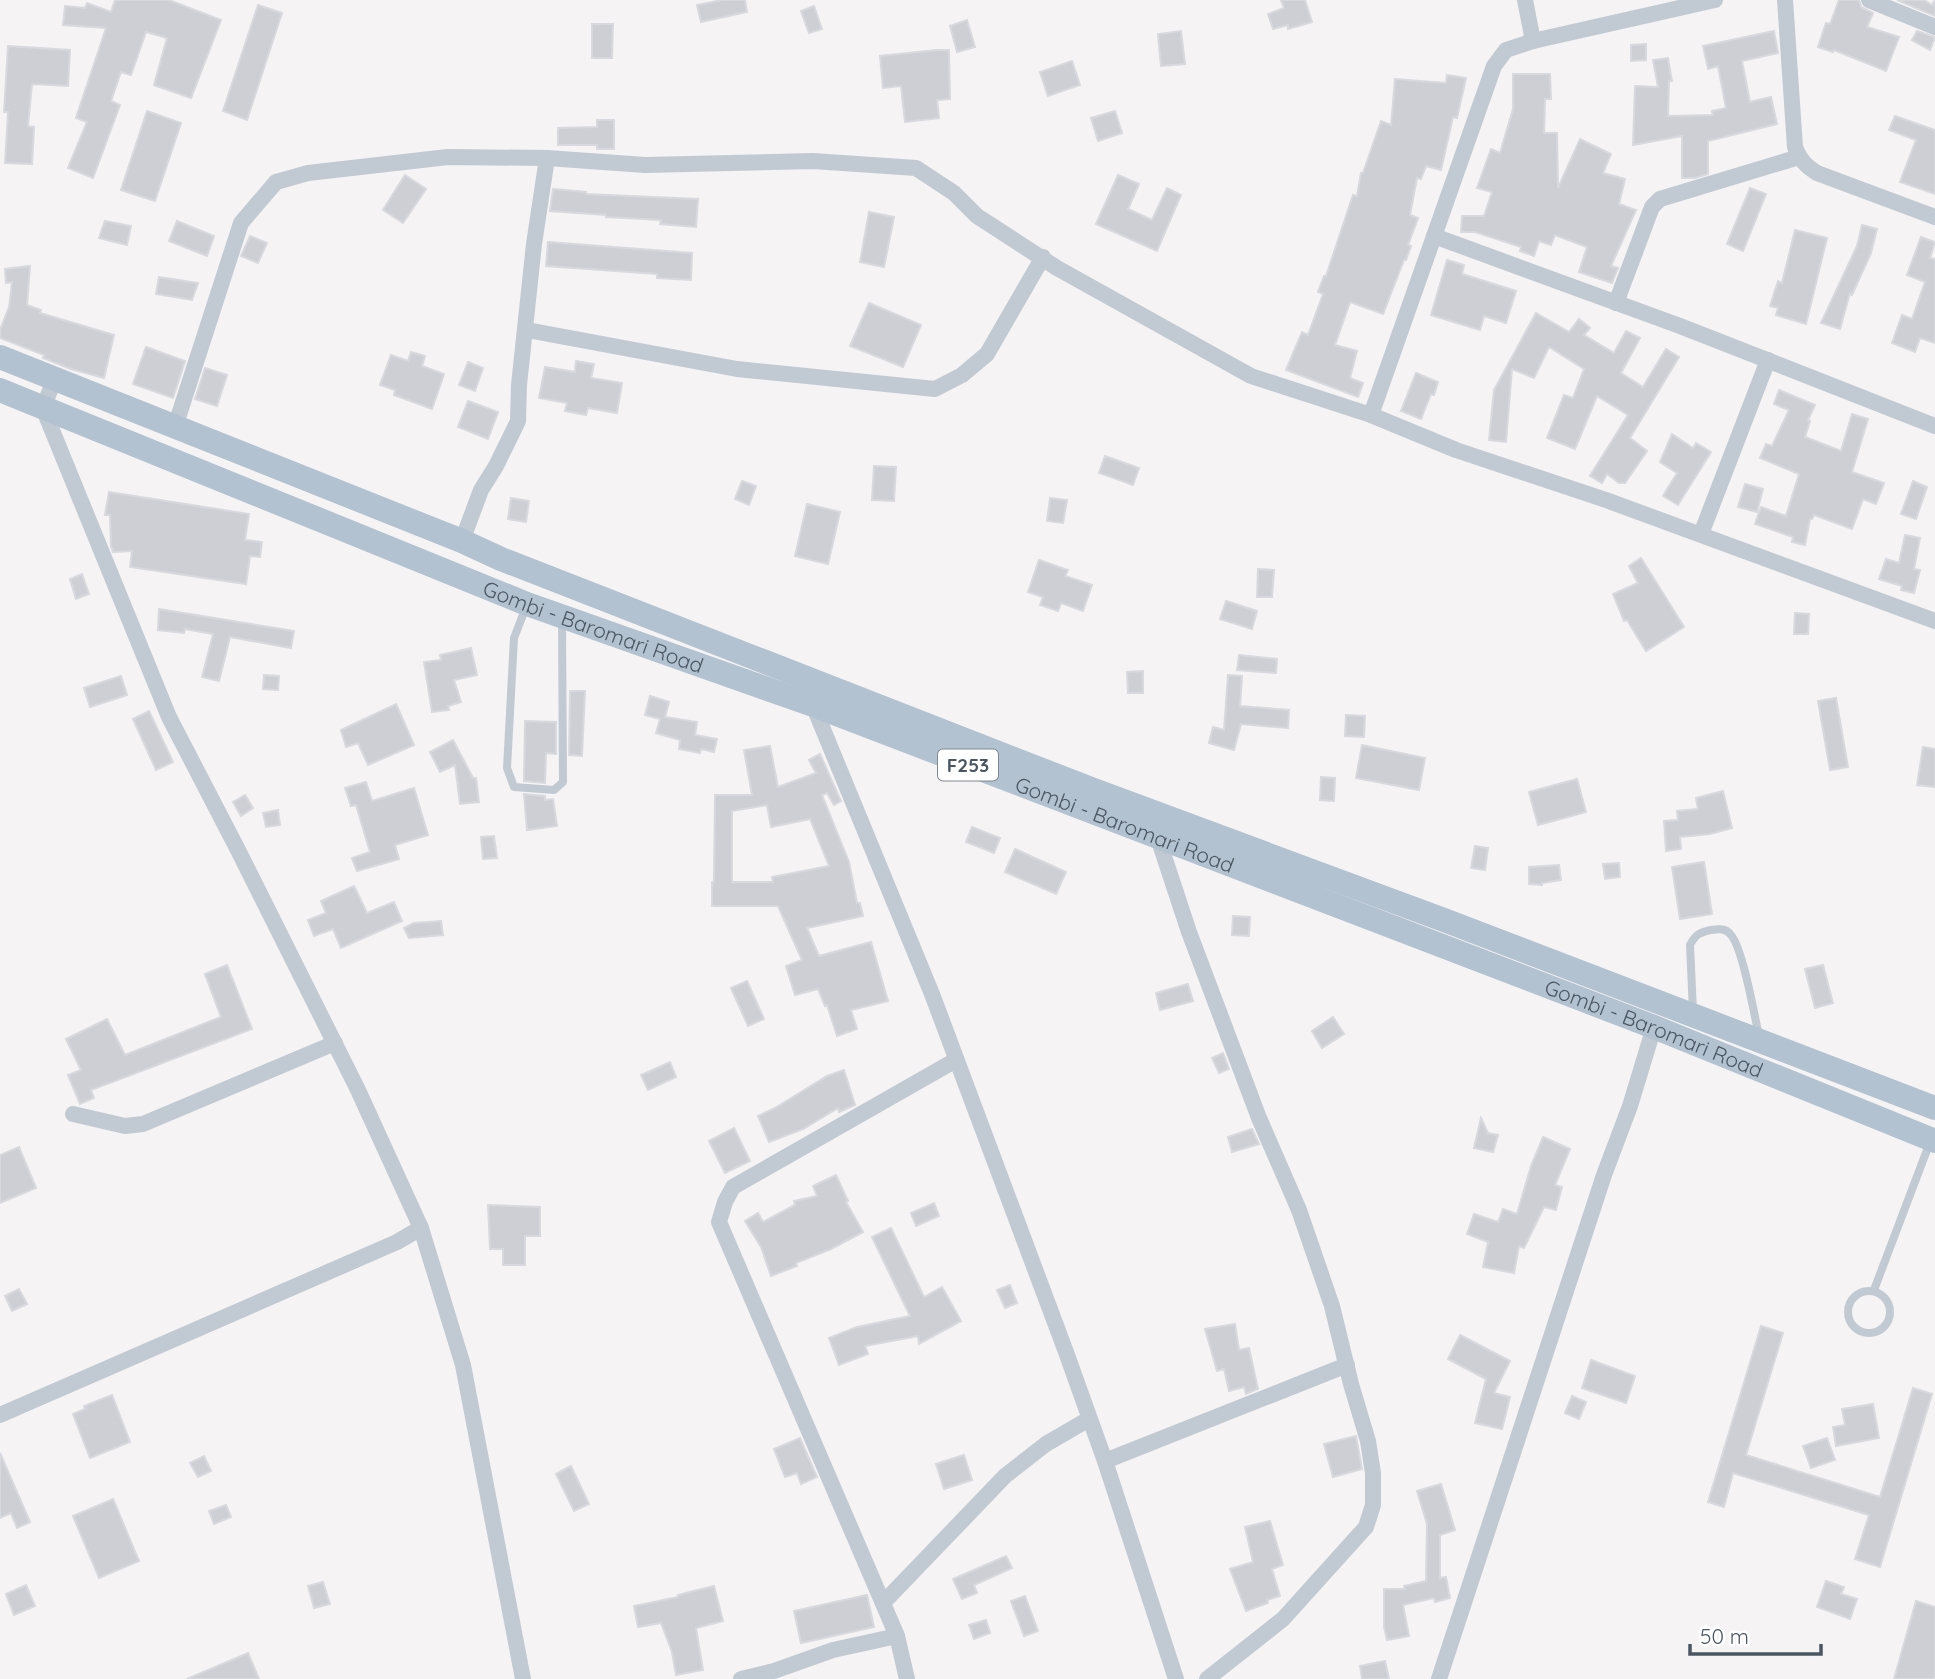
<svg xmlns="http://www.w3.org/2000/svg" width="1935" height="1679" viewBox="0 0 1935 1679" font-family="Quicksand,sans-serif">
<rect width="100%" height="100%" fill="#f5f3f3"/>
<g fill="#cdcfd5" stroke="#d7d9de" stroke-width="2" fill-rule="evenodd">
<path d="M115,0H169L221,20L191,98L154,85L167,38L146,32L131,75L121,72L111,101L120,105L93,178L68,168L87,122L76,118L106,28L63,25L65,6L85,8L87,3L111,12Z"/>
<path d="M722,0H745L747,12L701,22L697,5Z"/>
<path d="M1281,0H1305L1312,22L1288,29V25L1273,29L1268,14L1284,8Z"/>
<path d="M1839,0H1859L1861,7L1873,13L1867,27L1899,37L1886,71L1834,50L1833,52L1818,47L1826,23L1830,24Z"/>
<path d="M1897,0H1924L1932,5L1935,0V16Z"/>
<path d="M258,5L282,13L247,120L223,111Z"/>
<path d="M814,6L822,29L809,33L801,11Z"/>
<path d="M967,20L975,47L957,52L950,26Z"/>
<path d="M592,24H613L612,58H592Z"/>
<path d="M1181,31L1185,64L1161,66L1158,34Z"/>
<path d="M1774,31L1778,53L1742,61L1750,102L1771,97L1777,124L1708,141V174L1695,178H1682V136L1633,145L1635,86L1658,87L1653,60L1668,58L1672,81H1669L1668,116L1713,115L1712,111L1726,108L1718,66L1708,69L1703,46Z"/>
<path d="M1917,31L1935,37L1930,50L1912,40Z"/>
<path d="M1646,44V60L1631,61V45Z"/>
<path d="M8,46L70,50L68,86L32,84L28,126L34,127L32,164L5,163L8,112H4Z"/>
<path d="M937,50H949L950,99L937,100L939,118L905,122L901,86L883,88L880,56Z"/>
<path d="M1072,61L1080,85L1048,96L1040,72Z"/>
<path d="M1513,74H1550L1551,99H1545L1544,133H1557L1558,188L1580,139L1611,154L1603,173L1625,179L1619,204L1636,210L1611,266L1618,268L1612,283L1579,272L1587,247L1555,235L1551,245L1539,241L1534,256L1520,251L1521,247L1475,232H1461L1462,216H1484L1492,192L1477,188L1491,149L1500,153L1513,109Z"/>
<path d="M1447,75L1466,78L1457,118L1453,117L1441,170L1426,166L1421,179L1417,178L1410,215L1418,218L1408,245L1411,246L1406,260H1404L1383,314L1350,302L1335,345L1357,351L1350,378L1363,383L1358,397L1286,370L1302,332L1308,335L1323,294L1318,292L1324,276H1326L1353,195L1357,196L1361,173H1363L1381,121L1391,125L1395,79L1446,83Z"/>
<path d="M147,111L181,123L155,201L121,190Z"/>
<path d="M1115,111L1122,133L1098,141L1091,118Z"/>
<path d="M1895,116L1935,130V194L1900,182L1916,140L1889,130Z"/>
<path d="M597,120H614V149H597V145H558V128L597,127Z"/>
<path d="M405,175L426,189L403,223L383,210Z"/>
<path d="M1118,175L1139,184L1128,209L1152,220L1167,188L1181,195L1157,251L1096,224Z"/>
<path d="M1750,188L1766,194L1743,251L1727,244Z"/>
<path d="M553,189L586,192V194L698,199L696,227L660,224L661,220L606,217V215L550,211Z"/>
<path d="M869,212L894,217L884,267L860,262Z"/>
<path d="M105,221L131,226L127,245L99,238Z"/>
<path d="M177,221L214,236L207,256L169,241Z"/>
<path d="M1862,225L1877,229L1871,253L1852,295L1850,293L1840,329L1821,323L1857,246Z"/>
<path d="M1795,230L1827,238L1806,324L1776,315L1778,308L1770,306L1778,281L1782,283Z"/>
<path d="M250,236L267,243L258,263L241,256Z"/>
<path d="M1921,237L1935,242L1930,258L1935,259V343L1920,338L1915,352L1892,343L1902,315L1912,319L1925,282L1907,275Z"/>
<path d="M548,242L692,253L691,280L657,278V274L546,266Z"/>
<path d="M1447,260L1464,265L1462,274L1516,291L1506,323L1484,316L1480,330L1431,315Z"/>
<path d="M30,266L27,305L41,310L40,313L114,335L104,378L71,369L43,358L44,355L0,338V330L9,307L12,282L6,283L5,269Z"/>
<path d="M159,277L198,283L192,300L156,294Z"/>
<path d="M869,303L921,325L903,367L850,346Z"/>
<path d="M1536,313L1569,332L1579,319L1590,328L1584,335L1614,353L1626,331L1640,338L1621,373L1643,387L1666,349L1679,357L1630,438L1647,451L1625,483H1619L1607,474L1602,483L1590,476L1628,415L1597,396L1575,449L1547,438L1564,395L1573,398L1584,369L1549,347L1534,378L1512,369L1506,442L1489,440L1494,390Z"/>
<path d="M146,347L185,361L173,398L133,384Z"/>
<path d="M411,352L425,356L422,366L444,374L432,409L394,395L395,390L380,385L391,355L408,361Z"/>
<path d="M576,361L594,364L591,378L622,383L617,413L588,408L586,415L565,411L567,403L539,398L545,367L575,372Z"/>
<path d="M468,362L483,368L475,391L459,385Z"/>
<path d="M205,368L227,375L217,406L195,399Z"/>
<path d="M1416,373L1438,382L1434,395L1431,394L1421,419L1401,411Z"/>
<path d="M1779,390L1815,405L1808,420L1810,421L1805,437L1841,451L1852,414L1868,419L1852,472L1884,483L1876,504L1863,499L1852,529L1814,515L1812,519H1810L1805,545L1792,542L1793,537L1755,524L1761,507L1786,516L1799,474L1760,458L1766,444L1772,446L1789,410L1774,404Z"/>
<path d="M468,401L498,412L488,439L458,427Z"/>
<path d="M1672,434L1693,448L1696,443L1711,452L1678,505L1663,496L1677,473L1660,462Z"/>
<path d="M1105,456L1139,468L1133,485L1099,473Z"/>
<path d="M874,466L896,467L894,501L872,500Z"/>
<path d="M742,481L756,486L749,505L735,499Z"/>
<path d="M1913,481L1927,487L1916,519L1901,514Z"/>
<path d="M1745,484L1763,489L1757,512L1738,507Z"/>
<path d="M109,492L249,514L245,540L262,542L260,557L250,556L246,584L130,567L132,551L113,552L111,546L110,515H105Z"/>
<path d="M511,498L529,501L526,522L508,519Z"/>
<path d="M1050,498L1067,500L1063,523L1047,521Z"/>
<path d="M807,504L840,512L828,564L795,556Z"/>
<path d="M1905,535L1920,538L1914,569L1920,570L1914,593L1901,590L1902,586L1879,579L1886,559L1899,563Z"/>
<path d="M1641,558L1684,627L1646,651L1627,620L1624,621L1613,594L1638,583L1629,566Z"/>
<path d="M1039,560L1068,570L1065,576L1092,585L1083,611L1061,603L1058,611L1040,605L1043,597L1028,592Z"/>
<path d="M1258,569L1274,570L1272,597H1257Z"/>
<path d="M82,574L89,594L76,599L70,579Z"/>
<path d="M1226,601L1257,611L1252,629L1220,619Z"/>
<path d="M159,609L294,631L291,648L230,637L219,681L202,677L213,634L185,629L184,633L158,630Z"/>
<path d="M1795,613L1809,614L1808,634H1794Z"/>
<path d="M471,648L477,675L454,680L461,702L448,706L449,710L432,712L424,662L441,660L440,655Z"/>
<path d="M1239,655L1277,659L1276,673L1237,670Z"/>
<path d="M1143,671V693H1128L1127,672Z"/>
<path d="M264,675L279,676L278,690L263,689Z"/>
<path d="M1228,675L1242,676L1240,706L1289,710L1288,728L1241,724L1234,750L1209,743L1213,727L1224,730Z"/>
<path d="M121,676L127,695L90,707L84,688Z"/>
<path d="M570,691H585L582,756L569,755Z"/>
<path d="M650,696L669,702L665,717L697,722L695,735L717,739L714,752L701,749L700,753L679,749L680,740L656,733L660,719L645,715Z"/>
<path d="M1836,698L1848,767L1830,770L1818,701Z"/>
<path d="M396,704L414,745L368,765L358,743L346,747L341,730Z"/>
<path d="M149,711L173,762L156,770L133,719Z"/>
<path d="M1346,715L1365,716L1364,737L1345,736Z"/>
<path d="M525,721L556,722V754L546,753L545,783L524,781Z"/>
<path d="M453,740L473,778H476L479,802L460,804L455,765L440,772L430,752Z"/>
<path d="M1362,745L1425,758L1419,790L1356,778Z"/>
<path d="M770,746L778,787L816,773L809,760L820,754L841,801L834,805L827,793L822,795L849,862L857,903H860L863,916L807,928L819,956L871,942L888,1001L851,1010L857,1029L837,1036L827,1005L825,1006L818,989L795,995L786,966L802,960L778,906H712V882H714L715,795H752L744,750ZM767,805L771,827L810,819L829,866L772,877L773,882H732V811Z"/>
<path d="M1923,747L1935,749V787L1917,785Z"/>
<path d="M1321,777L1335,778L1334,801L1320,800Z"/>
<path d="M1577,779L1586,812L1538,825L1529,792Z"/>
<path d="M366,782L372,801L414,788L428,835L395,845L399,859L357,871L352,858L370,852L356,805L351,806L345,788Z"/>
<path d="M1723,791L1732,828L1710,834L1680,837L1681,849L1666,851L1664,821L1678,820L1677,811L1698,809L1696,798Z"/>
<path d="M524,794L545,796V800L553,799L557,826L527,830Z"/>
<path d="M245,795L253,808L241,816L233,802Z"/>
<path d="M278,810L280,825L266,827L263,813Z"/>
<path d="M972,827L1000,838L994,853L966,842Z"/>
<path d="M494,836L497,858L483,859L481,837Z"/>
<path d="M1475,846L1488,848L1485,870L1471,868Z"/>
<path d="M1015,849L1066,872L1056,894L1005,872Z"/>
<path d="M1704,862L1712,914L1680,919L1672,867Z"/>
<path d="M1619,863L1620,877L1605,879L1603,864Z"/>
<path d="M1559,865L1561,880L1542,883V885L1529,884V867Z"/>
<path d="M354,886L367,913L394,902L402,921L341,948L333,929L314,936L308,920L326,913L321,901Z"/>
<path d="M1233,916L1250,917L1249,936L1232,935Z"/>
<path d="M441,921L443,935L409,938L404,928L414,923Z"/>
<path d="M227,965L252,1029L91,1090L94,1098L80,1104L68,1075L81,1070L66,1039L107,1019L125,1055L221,1017L205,974Z"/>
<path d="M1823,965L1833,1003L1815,1008L1805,969Z"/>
<path d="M747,981L764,1019L748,1026L731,988Z"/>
<path d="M1188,984L1193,1001L1160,1010L1156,993Z"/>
<path d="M1333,1017L1344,1034L1322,1048L1312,1031Z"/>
<path d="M1223,1053L1229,1069L1219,1073L1212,1058Z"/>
<path d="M670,1062L676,1077L648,1090L641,1075Z"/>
<path d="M844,1070L855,1105L839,1112L838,1108L803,1129L769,1142L758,1116L775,1108L827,1076Z"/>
<path d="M1481,1118L1488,1133L1498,1135L1493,1152L1474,1148Z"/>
<path d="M734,1128L750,1161L725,1173L709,1141Z"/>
<path d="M1252,1129L1259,1144L1232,1152L1228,1137Z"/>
<path d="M1543,1137L1570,1149L1555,1185L1562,1187L1556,1210L1544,1207L1524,1248L1519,1246L1514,1273L1483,1267L1488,1242L1467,1234L1474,1214L1498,1222L1503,1209L1517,1214L1531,1166Z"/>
<path d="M19,1147L36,1188L0,1203V1155Z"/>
<path d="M836,1175L848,1201L846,1202L863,1232L831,1249L796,1263L797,1266L771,1276L761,1247L745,1221L758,1213L763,1222L795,1205L794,1201L817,1196L813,1186Z"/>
<path d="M934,1203L939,1216L916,1226L911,1213Z"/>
<path d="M488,1205L540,1207V1236H525V1265H503V1249H490Z"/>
<path d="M891,1228L924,1297L942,1287L961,1321L919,1344L918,1336L865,1346L868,1354L839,1365L829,1338L857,1327L910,1316L872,1237Z"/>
<path d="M1010,1285L1017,1303L1005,1308L997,1290Z"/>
<path d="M19,1289L27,1304L12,1311L5,1296Z"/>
<path d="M1235,1324L1239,1350L1249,1348L1258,1389L1246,1394L1244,1387L1229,1391L1224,1369L1217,1371L1205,1329Z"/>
<path d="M1761,1326L1783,1333L1746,1455L1880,1497L1913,1388L1932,1394L1880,1567L1855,1559L1869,1515L1733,1473L1724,1507L1708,1502Z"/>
<path d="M1460,1335L1510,1361L1494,1393L1510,1397L1502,1429L1475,1423L1486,1379L1448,1359Z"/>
<path d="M1591,1360L1635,1376L1626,1403L1582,1388Z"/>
<path d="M112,1395L130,1442L90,1458L73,1414L85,1409L84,1406Z"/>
<path d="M1572,1396L1586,1402L1579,1419L1565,1413Z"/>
<path d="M1873,1404L1879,1438L1836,1446L1833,1427L1845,1425L1842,1409Z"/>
<path d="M1356,1436L1362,1469L1333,1477L1324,1444Z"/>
<path d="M800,1438L817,1477L801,1484L797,1473L785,1477L774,1449Z"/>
<path d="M1827,1438L1835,1460L1811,1468L1803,1446Z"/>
<path d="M0,1453L30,1522L17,1528L11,1513L0,1518Z"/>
<path d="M964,1455L972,1480L944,1489L936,1464Z"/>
<path d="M204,1456L211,1471L198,1477L190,1463Z"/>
<path d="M571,1466L589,1504L574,1511L556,1474Z"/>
<path d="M1441,1484L1455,1530L1440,1535V1578L1446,1577L1450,1598L1435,1602L1434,1598L1403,1605L1409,1636L1387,1640L1384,1627V1589H1405L1404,1586L1426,1581L1427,1524L1417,1491Z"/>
<path d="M113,1499L139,1561L99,1578L73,1516Z"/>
<path d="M226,1505L231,1517L214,1524L209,1511Z"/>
<path d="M1270,1521L1283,1565L1272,1569L1280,1596L1267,1600L1268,1603L1246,1611L1230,1569L1253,1562L1245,1527Z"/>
<path d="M1006,1556L1012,1568L974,1585L977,1593L962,1599L953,1579Z"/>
<path d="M1826,1581L1844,1587L1841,1594L1857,1599L1850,1619L1817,1607Z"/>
<path d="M323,1582L330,1604L314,1608L308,1586Z"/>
<path d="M26,1585L35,1606L14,1615L6,1594Z"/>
<path d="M714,1586L723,1621L696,1628L703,1670L676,1675L672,1652L661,1623L638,1627L634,1606L678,1597V1595Z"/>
<path d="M867,1595L874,1627L801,1643L794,1611Z"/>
<path d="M1025,1596L1038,1631L1024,1636L1011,1601Z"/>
<path d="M1916,1601L1935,1607V1679H1894Z"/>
<path d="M986,1620L990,1633L974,1639L969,1625Z"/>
<path d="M248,1653L259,1679H187Z"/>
<path d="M1385,1661L1389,1679H1362L1360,1666Z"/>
</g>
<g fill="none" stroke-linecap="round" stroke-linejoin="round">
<g stroke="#c1cad2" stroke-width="8">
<path d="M526,607L514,638L507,768L514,787L554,790L563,782L562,621"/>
<path d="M1693,1011L1690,945C1695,935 1700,932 1711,930C1719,929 1726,928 1731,935C1743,949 1754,1014 1759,1036"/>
<path d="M1874,1290L1930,1142"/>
<circle cx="1869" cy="1312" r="21"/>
</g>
<g stroke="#c1cad2" stroke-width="16">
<path d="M1525,0L1533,41"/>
<path d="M1785,0L1795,147C1800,160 1806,166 1817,173L1935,217"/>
<path d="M1869,0L1935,27"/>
<path d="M1434,236L1680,326L1935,426"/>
<path d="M1616,303L1652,207L1660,199L1799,157"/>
<path d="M527,330L737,369L935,389L962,375L987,354L1043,257"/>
<path d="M55,378L43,408L169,717L238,850L358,1090L421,1228L463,1365L523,1679"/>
<path d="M1371,415L1494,66L1506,50L1533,41L1715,0"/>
<path d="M175,427L241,223L276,182L308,173L448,157L547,158L645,165L813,161L916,168L954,193L977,216L1057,268L1251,376L1371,415L1456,450L1606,500L1935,621"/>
<path d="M1701,534L1768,360"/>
<path d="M462,541L481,490L496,466L518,421L519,385L534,244L547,158"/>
<path d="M813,705L932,994L1066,1352L1105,1461L1176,1679"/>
<path d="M1158,838L1189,932L1259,1118L1299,1210L1332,1306L1351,1384L1368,1441L1373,1473V1505L1366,1527L1283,1619L1207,1679"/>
<path d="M73,1114L125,1126L143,1124L335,1043"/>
<path d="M0,1415L397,1242L421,1228"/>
<path d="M1105,1461L1347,1365"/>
<path d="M883,1603L1005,1476L1046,1444L1089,1419"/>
<path d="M741,1679L774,1671L833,1650L897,1636"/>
<path d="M907,1679L897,1636L719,1222L725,1202L733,1187L956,1060"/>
<path d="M1439,1679L1604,1175L1630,1106L1654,1027"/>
</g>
<g stroke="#b3c2d1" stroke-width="24">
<path d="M0,357L462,541L501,559L1091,789L1444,920L1935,1108"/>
<path id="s1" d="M0,390L527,604L813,705L1654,1027L1935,1141"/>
</g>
</g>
<g text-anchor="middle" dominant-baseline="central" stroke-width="5" stroke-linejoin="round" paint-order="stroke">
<rect fill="#fff" stroke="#808990" stroke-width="2" x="938" y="749.5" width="60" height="31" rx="5"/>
<g font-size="19" font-weight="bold" fill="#4a5661">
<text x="968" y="765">F253</text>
</g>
<g font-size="21" fill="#4a5661" stroke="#fff">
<text stroke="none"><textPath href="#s1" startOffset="639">Gombi - Baromari Road</textPath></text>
<text stroke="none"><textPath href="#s1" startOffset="1206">Gombi - Baromari Road</textPath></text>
<text stroke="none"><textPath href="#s1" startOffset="1773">Gombi - Baromari Road</textPath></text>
</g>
</g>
<path d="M1690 1644v10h131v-10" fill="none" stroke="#4a5661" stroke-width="3.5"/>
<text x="1700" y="1644" font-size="21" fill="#4a5661" stroke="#ffffff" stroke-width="5" paint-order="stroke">50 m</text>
</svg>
